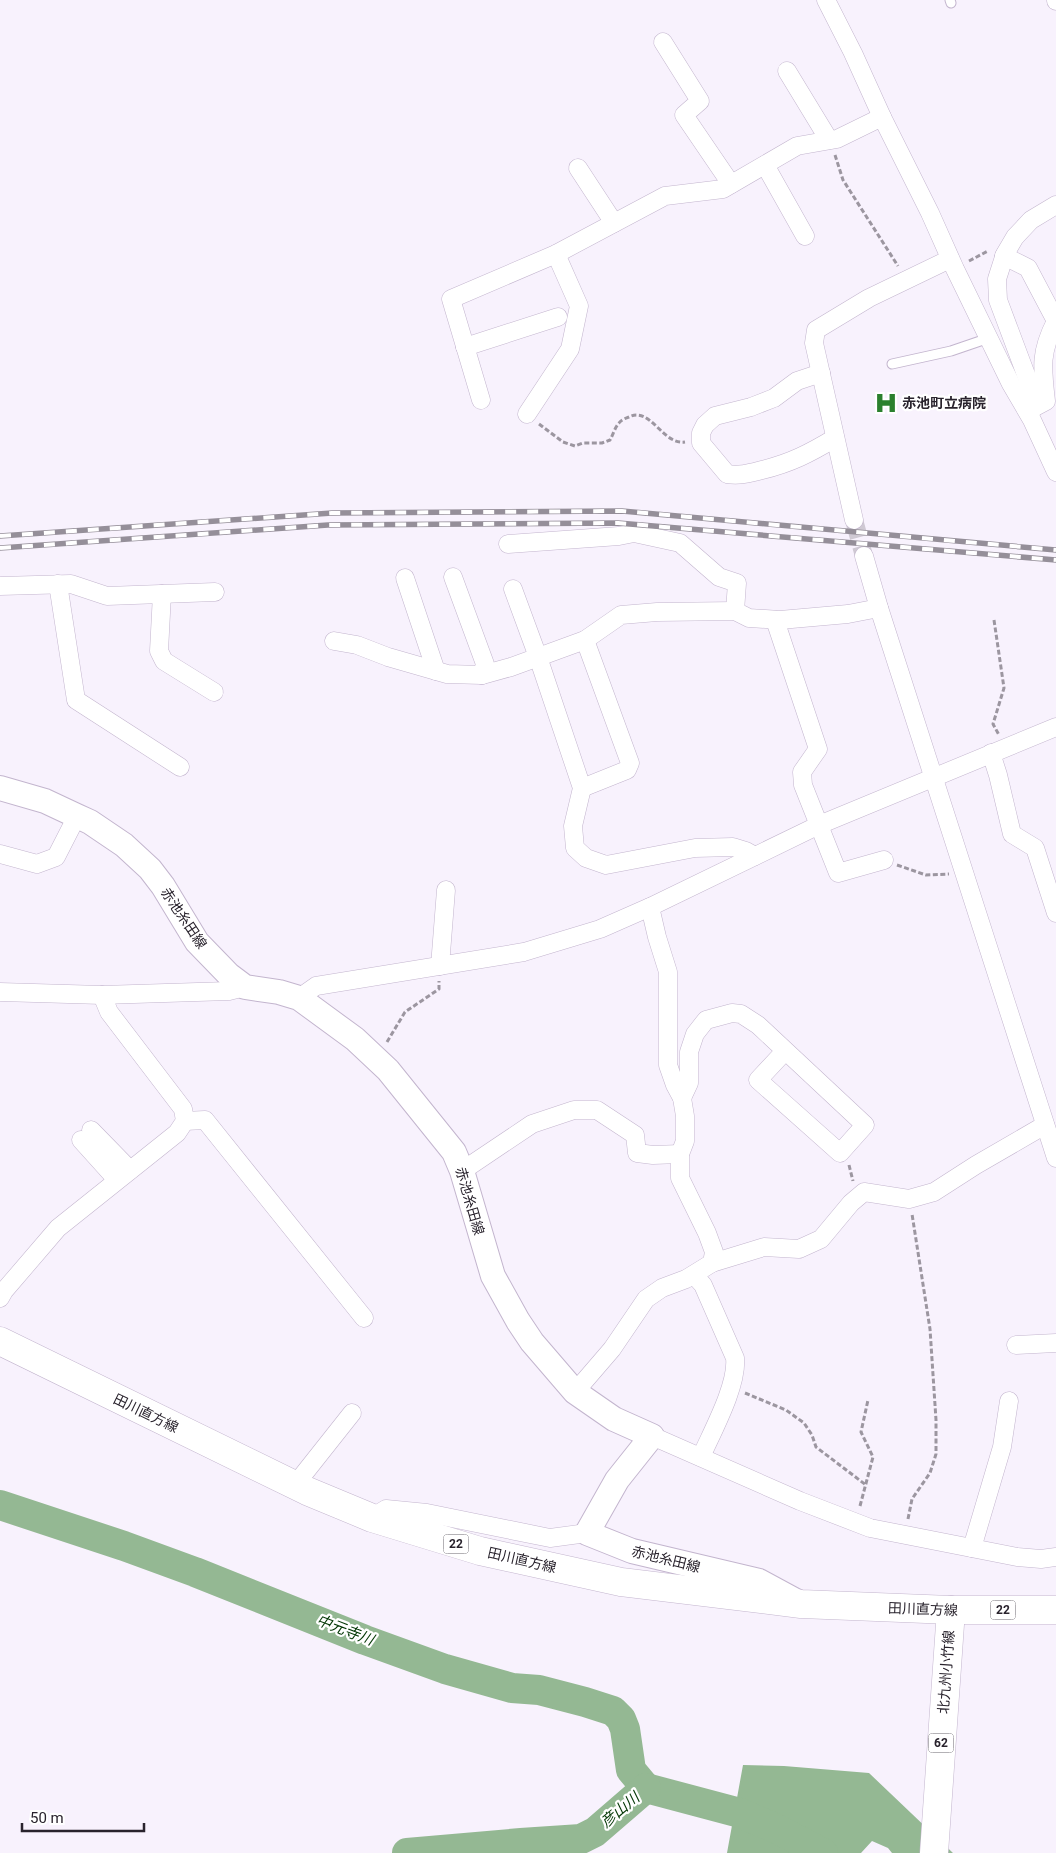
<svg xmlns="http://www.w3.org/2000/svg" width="1056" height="1853" viewBox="0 0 1056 1853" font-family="Roboto,'Noto Sans JP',sans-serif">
<rect width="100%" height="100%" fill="#f8f2fd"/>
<path fill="#94b893" d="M743,1765L784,1766L869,1773L953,1853H892L888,1848L872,1841L861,1853H727Z"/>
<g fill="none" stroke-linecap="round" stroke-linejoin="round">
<g stroke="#94b893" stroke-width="30">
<path d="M0,1505L124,1546L195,1572L365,1640L445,1669L512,1688L539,1690L585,1702L613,1711L621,1719L625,1729L631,1770L646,1788"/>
<path d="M646,1788L740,1813L777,1829L823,1853"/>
<path d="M407,1853L521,1843L581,1839L595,1832L646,1788"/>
</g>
<path stroke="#cfc9d3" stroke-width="18" stroke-dasharray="18 9" stroke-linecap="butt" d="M854,520L864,556"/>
<defs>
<g id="lane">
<path d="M950,0L951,3"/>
<path d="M892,364L951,351L989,338"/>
</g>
<g id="street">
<path d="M826,0L853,53L882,117L930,213L955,269L1011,384L1032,420L1056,472"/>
<path d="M1056,0V1"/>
<path d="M663,42L700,101L684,115L731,184"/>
<path d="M787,71L829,140"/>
<path d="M765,165L805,236"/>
<path d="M578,168L614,223"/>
<path d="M1004,256L1028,268L1056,321"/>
<path d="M465,347L558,317"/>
<path d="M821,373L797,381L774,398L751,407L715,416L705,425L701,433V443L727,474C740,476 750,473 762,470C791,463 810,453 835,438"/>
<path d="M481,400L451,299L556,254L665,196L723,189L797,146L837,139L882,117"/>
<path d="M1031,409L1046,401C1042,367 1040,352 1056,321"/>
<path d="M1031,412L1028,380L998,300L997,279L1005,254L1015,237L1031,220L1056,205"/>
<path d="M527,414L570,349L579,306L556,254"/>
<path d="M854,520L814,343L816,330L869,298L950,259"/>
<path d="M508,544L619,536L634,533L680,543L719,577L737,583L735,611"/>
<path d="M864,556L879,608L1056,1158"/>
<path d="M453,577L485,664L482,675"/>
<path d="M405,578L436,671"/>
<path d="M58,584L76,700L180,767"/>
<path d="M0,586L71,584L107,596L215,592"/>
<path d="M513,589L538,657L582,788L573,826L575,848L586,858L606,865L695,848L733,847L746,851L755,856"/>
<path d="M162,594L159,651L164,661L214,692"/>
<path d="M775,620L818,749L802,772L803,785L838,873L884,860"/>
<path d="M334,641L357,645L388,657L447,674L482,675L511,667L585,640L621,615L657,612L735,611L749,618L780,620L848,614L879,608"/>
<path d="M991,753L998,775L1012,834L1035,848L1056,913"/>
<path d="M582,788L627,770L630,763L585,640"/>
<path d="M0,854L37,864L56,857L77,816"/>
<path d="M650,907L657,937L668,972V1065L675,1085L682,1098L685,1116V1141L680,1154V1178L707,1233L714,1252L712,1263"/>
<path d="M440,966L446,890"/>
<path d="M0,992L102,995L229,991L245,987"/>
<path d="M299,998L316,986L524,952L600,929L650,907L819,825L1056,727"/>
<path d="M682,1098L689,1083V1052L695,1034L706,1020L732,1013L741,1014L758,1025L865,1125L840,1153L758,1080L785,1051"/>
<path d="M185,1121L205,1120L364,1318"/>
<path d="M91,1130L130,1170"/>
<path d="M81,1140L117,1180"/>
<path d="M462,1171L532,1124L574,1110H597L635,1135L637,1153L653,1155L680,1154"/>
<path d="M694,1275L703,1285L735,1358C738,1385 712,1432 701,1457"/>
<path d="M0,1298L4,1291L58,1228L177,1133L185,1121L183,1109L109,1012L102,995"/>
<path d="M1016,1345L1056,1343"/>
<path d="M575,1392L612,1349L646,1299L662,1288L686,1279L712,1263L764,1247L799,1249L821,1239L851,1203L864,1192L909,1199L934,1192L976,1165L1045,1125"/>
<path d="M652,1436L800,1501L870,1528L1017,1557L1041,1559L1056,1557"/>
<path d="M295,1485L352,1413"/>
<path d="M373,1517L386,1509L427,1513L550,1538L587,1533"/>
<path d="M972,1548L1002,1447L1009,1401"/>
</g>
<path id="secondary" d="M0,788L45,801L77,816L90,822L124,845L150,869L163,886L197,942L229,975L245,987L279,992L299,998L355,1039L388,1070L454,1152L462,1171L493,1276L518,1321L532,1342L575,1392L614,1419L652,1436L617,1480L587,1533L632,1551L759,1581L796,1601"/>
<g id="primary">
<path d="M0,1341L307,1491L372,1518L480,1551L621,1582L801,1604L951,1610H1056"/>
<path d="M934,1853L951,1610"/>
</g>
</defs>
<use href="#lane" stroke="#c3b5ce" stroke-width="11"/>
<use href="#street" stroke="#c3b5ce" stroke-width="19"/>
<use href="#secondary" stroke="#c3b5ce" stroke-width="26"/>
<use href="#primary" stroke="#c3b5ce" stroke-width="29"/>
<g stroke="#9c96a0" stroke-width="3" stroke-dasharray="5 2.5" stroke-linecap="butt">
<path d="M835,155L843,180L898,266"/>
<path d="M969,261L988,251"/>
<path d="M539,424L563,442L575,446L583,443H602L610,440C613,435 615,427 619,423C621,420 626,418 629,417C651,406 662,445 685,442"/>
<path d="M994,620L1004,688L993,724L999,735"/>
<path d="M897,865L926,875L949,874"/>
<path d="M387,1042L405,1012L439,989V981"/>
<path d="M849,1165L853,1181"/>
<path d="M745,1393L786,1410L804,1423L812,1435L816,1447L866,1485"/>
<path d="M860,1506L873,1457L861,1432L868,1400"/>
<path d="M908,1519L912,1499L930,1473L936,1454V1420L930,1329L912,1214"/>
</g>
<use href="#lane" stroke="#fff" stroke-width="9"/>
<use href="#street" stroke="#fff" stroke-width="18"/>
<use href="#secondary" stroke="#fff" stroke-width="24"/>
<use href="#primary" stroke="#fff" stroke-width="28"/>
<defs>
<g id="rail">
<path d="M0,536L332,513L622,511L1056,550"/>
<path d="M0,548L328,525L618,523L1056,560"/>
</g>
</defs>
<use href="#rail" stroke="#958f99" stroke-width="5.5"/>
<use href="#rail" stroke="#fff" stroke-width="4" stroke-dasharray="11" stroke-linecap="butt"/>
</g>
<defs>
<symbol id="hospital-bare" viewBox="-9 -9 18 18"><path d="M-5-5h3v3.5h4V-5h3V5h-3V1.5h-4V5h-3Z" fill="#2b802e" stroke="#fff" stroke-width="2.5" paint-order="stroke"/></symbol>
</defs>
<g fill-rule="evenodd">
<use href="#hospital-bare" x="870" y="387" width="32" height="32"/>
</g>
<g text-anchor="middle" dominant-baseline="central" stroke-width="4.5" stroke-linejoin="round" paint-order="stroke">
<g fill="#fff" stroke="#69656c" stroke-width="1">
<rect x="443.5" y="1534.5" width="25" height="19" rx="4"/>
<rect x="990.5" y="1600.5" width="25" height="19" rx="4"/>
<rect x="928.5" y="1733.5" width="25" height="19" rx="4"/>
</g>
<g font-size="12" font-weight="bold" fill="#29232d">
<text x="456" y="1544">22</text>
<text x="1003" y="1610">22</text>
<text x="941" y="1743">62</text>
</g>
<g font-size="14" font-weight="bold" fill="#29232d" stroke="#fff" text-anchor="start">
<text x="902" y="403">赤池町立病院</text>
</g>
<g font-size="14" fill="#29232d" stroke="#fff">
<text transform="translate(184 918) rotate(56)">赤池糸田線</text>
<text transform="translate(470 1201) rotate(74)">赤池糸田線</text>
<text transform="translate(146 1413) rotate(26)">田川直方線</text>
<text transform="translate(666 1559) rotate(14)">赤池糸田線</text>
<text transform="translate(522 1560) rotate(13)">田川直方線</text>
<text transform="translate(923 1609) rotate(2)">田川直方線</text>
<text transform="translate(946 1672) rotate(-86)">北九州小竹線</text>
</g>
<g font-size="15" font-style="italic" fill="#003502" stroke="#fff">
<text transform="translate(345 1630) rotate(21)">中元寺川</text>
<text transform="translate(620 1810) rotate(-40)">彦山川</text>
</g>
</g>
<path d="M22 1823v8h122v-8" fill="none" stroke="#29232d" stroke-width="2.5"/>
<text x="30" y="1823" font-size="15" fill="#29232d" stroke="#ffffff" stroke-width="4" paint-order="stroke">50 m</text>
</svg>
